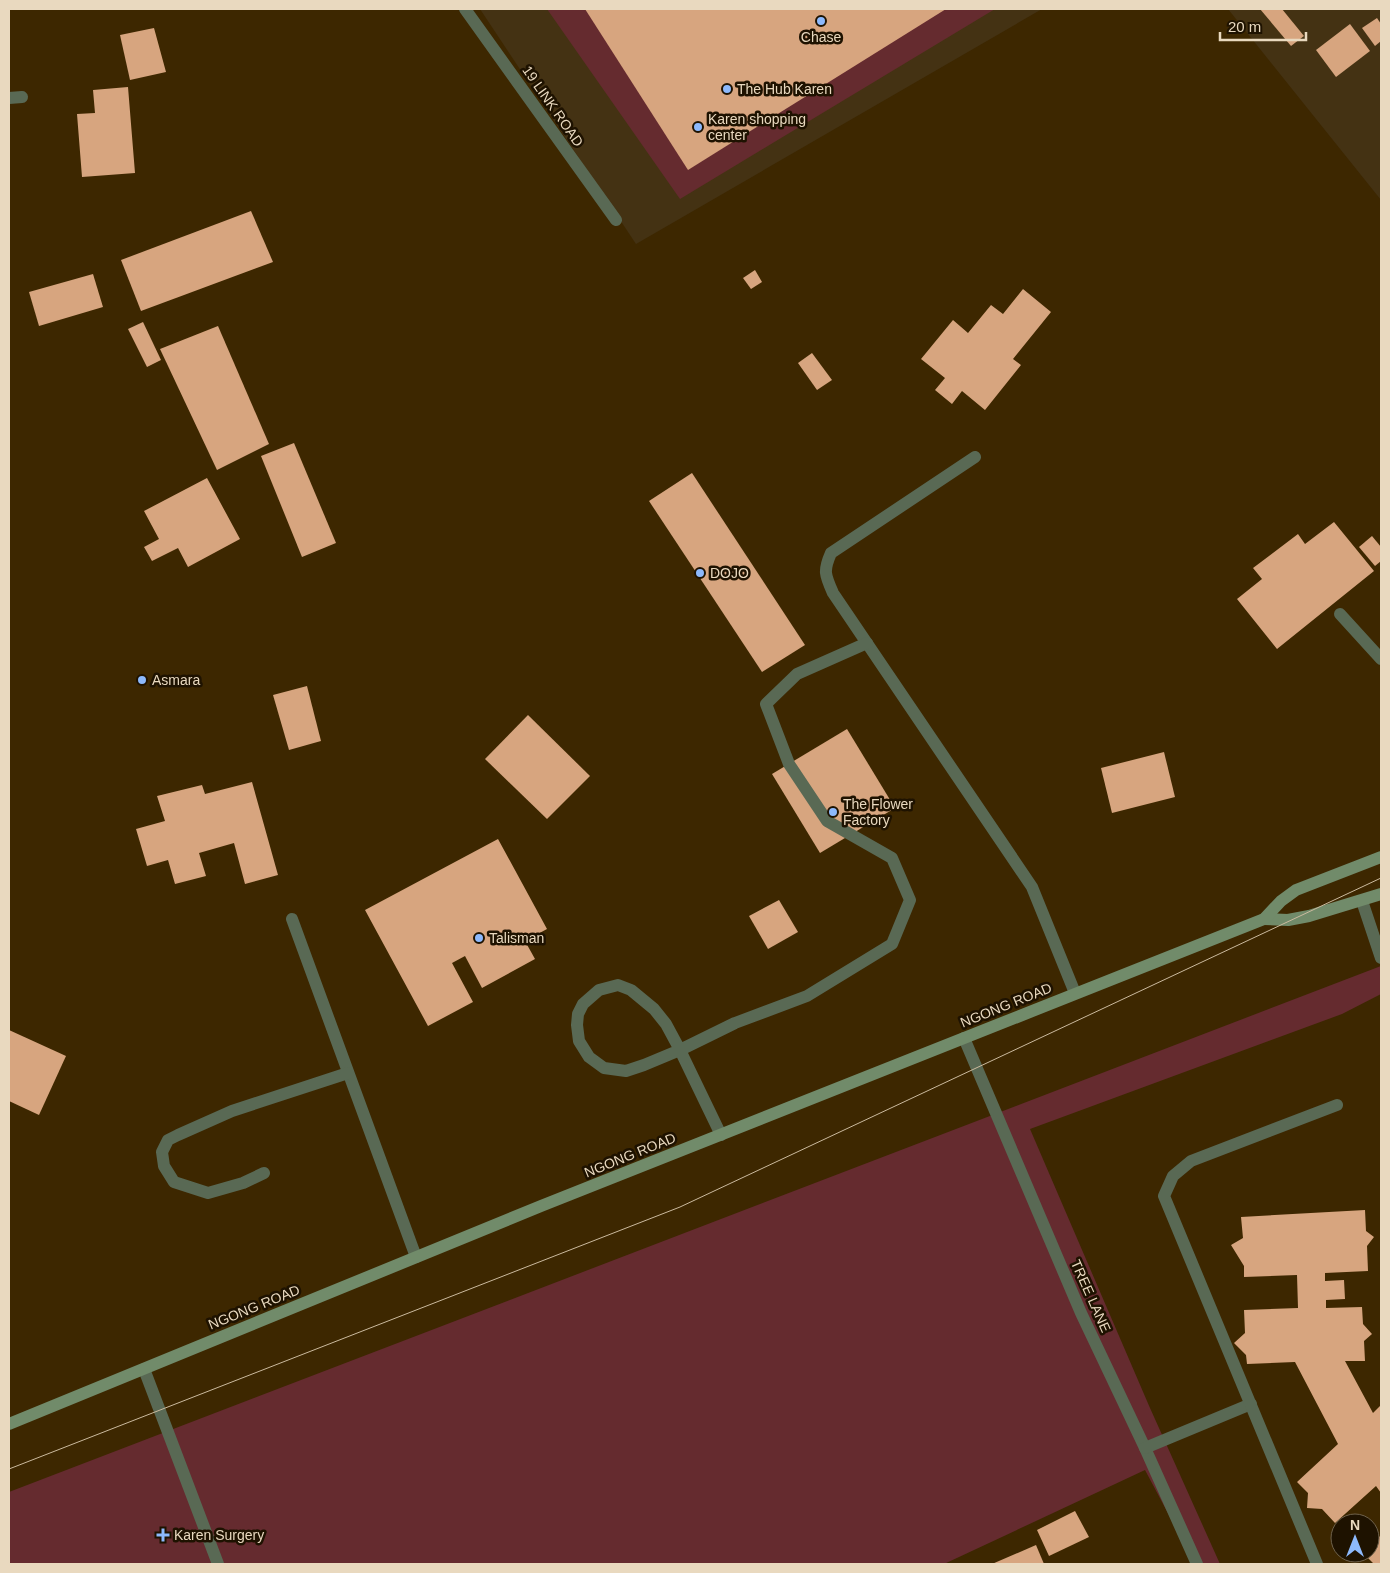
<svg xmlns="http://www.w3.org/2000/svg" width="1390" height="1573" viewBox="0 0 1390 1573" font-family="Arial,sans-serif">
<rect width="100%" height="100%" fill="#3d2700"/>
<g fill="#443213">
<path d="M480,9H1042L636,244Z"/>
<path d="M1228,9H1381V200Z"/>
</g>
<g fill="#652b2f">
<path d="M547,9H995L680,199Z"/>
<path d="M1381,966V994L1342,1014L1030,1129L1150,1408L1220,1564H1195L1145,1470L944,1564H9V1492Z"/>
</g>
<g fill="#d7a57f">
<path d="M585,9H946L688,170Z"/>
<path d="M1260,9H1282L1304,36L1291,46Z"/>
<path d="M1377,18L1381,24V41L1375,46L1362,28Z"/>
<path d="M1350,24L1370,51L1336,77L1316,50Z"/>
<path d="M154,28L166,72L130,80L120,35Z"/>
<path d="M128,87L135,173L82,177L77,114L95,113L93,90Z"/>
<path d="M251,211L273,262L141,311L121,260Z"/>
<path d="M755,270L762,282L751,289L743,278Z"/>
<path d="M93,274L103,307L39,326L29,292Z"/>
<path d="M1023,289L1051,312L1013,359L1021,365L985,410L962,391L952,404L935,390L945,378L921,359L953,320L968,333L991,305L1003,314Z"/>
<path d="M143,322L161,360L147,367L128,329Z"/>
<path d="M218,326L269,444L217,470L160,349Z"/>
<path d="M812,353L832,380L817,390L798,363Z"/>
<path d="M294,443L336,543L302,557L261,456Z"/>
<path d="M692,473L805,645L762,672L649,501Z"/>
<path d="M207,478L240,539L188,567L178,548L152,561L144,547L159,539L144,511Z"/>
<path d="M1334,522L1374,571L1277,649L1237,599L1262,579L1253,568L1298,534L1305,544Z"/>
<path d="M1372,536L1381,547V561L1375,566L1359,547Z"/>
<path d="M307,686L321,741L289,750L273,695Z"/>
<path d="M528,715L590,776L547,819L485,759Z"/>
<path d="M847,729L895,808L820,853L772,774Z"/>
<path d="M1164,752L1175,797L1112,813L1101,768Z"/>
<path d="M252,782L278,875L245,884L234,843L199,853L206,876L175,884L168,860L147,866L136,829L165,821L157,796L202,785L205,794Z"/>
<path d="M498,839L547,929L525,941L535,959L482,988L465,956L452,963L473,1002L428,1026L365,910Z"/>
<path d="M779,900L798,932L768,949L749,916Z"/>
<path d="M9,1030L66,1056L39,1115L9,1101Z"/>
<path d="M1365,1210L1366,1231L1374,1237L1367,1246L1368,1271L1325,1273V1281L1344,1280L1345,1299L1326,1300V1308L1362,1307L1363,1324L1372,1334L1364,1341L1365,1361H1345L1373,1413L1381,1405V1493L1376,1486L1335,1523L1322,1509L1307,1508L1308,1493L1297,1482L1338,1444L1295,1362L1247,1364L1246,1355L1234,1343L1245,1333L1244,1310L1298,1308L1297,1275L1244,1277V1266L1231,1245L1243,1238L1241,1217Z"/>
<path d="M1075,1511L1089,1537L1049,1556L1037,1530Z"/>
<path d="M1381,1535V1564H1374L1363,1553H1370V1546Z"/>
<path d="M1036,1545L1044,1564H992Z"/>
</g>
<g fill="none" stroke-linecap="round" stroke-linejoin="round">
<g stroke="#596954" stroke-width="12">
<path d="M975,457L831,553C823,571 825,575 833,593L1032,887L1075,993"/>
<path d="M1340,614L1381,659"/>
<path d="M292,919L416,1257"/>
<path d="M721,1135L680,1050L666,1024L654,1009L631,990L618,985L599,990L583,1004L578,1014L577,1025L579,1041L589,1057L604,1068L626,1071L644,1065L680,1050L735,1023L807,996L892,944L910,900L892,858L827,821L789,764L766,704L797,674L867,643"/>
<path d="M264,1173L243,1183L208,1193L174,1182L164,1166L162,1152L168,1140L178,1135L232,1111L348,1073"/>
<path d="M144,1369L218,1564"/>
</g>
<g stroke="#596954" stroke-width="12">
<path d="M465,9L616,220"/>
<path d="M9,98L22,97"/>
<path d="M1362,901L1381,958"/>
<path d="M964,1038L1081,1313L1145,1448L1197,1564"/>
<path d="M1145,1448L1251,1404"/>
<path d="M1317,1564L1164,1196L1173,1176L1191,1161L1337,1105"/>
</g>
<g stroke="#718b6a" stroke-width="12">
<path d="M1264,919L1288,920L1309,916L1381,894"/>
<path d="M9,1424L541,1206L1264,919L1281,901L1296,890L1381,857"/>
</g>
<path stroke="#cbba9e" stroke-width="1" d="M9,1469L680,1207L1381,878"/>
</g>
<g fill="#8db9fc" stroke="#1e1200" stroke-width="2">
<circle cx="821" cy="21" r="5"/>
<circle cx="727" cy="89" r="5"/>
<circle cx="698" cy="127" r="5"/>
<circle cx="700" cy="573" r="5"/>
<circle cx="142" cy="680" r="5"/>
<circle cx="833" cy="812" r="5"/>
<circle cx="479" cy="938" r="5"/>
<path d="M160.5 1527.5h5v5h5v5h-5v5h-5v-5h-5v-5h5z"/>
</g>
<g text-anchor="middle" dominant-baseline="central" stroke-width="5" stroke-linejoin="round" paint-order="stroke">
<g font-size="14" fill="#e9d9bf" stroke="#1e1200" text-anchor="start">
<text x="821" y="37" text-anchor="middle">Chase</text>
<text x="737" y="89">The Hub Karen</text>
<text x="708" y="119">Karen shopping<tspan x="708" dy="16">center</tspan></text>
<text x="710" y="573">DOJO</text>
<text x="152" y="680">Asmara</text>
<text x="843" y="804">The Flower<tspan x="843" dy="16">Factory</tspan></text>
<text x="489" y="938">Talisman</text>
<text x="174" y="1535">Karen Surgery</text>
</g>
<g font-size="14" fill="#e9d9bf" stroke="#1e1200">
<text transform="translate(553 106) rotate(55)">19 LINK ROAD</text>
<text transform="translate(1006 1005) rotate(-22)">NGONG ROAD</text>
<text transform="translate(630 1155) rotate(-22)">NGONG ROAD</text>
<text transform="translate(1091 1296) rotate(66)">TREE LANE</text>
<text transform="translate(254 1307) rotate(-22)">NGONG ROAD</text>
</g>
</g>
<rect width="1390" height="1573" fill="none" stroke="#e9d9bf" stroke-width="20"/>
<g transform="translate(1355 1538)"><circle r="24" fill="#1e1200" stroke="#6f624c"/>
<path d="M0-4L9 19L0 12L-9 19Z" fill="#8db9fc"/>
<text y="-8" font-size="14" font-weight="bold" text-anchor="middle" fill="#e9d9bf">N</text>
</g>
<path d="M1220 32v8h86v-8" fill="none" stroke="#e9d9bf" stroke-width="2.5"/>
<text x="1228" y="32" font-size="15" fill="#e9d9bf" stroke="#1e1200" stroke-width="4" paint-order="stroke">20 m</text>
</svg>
